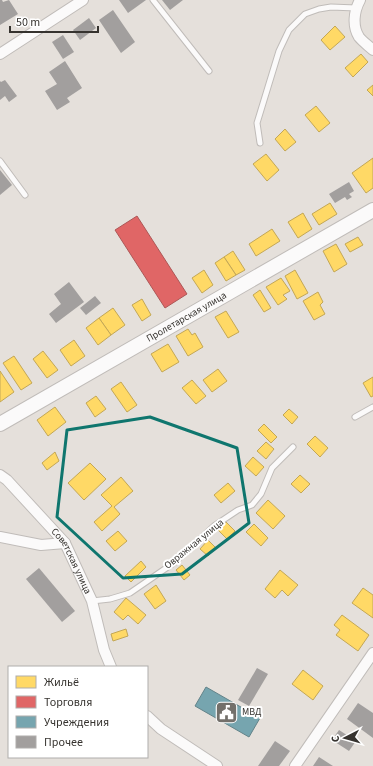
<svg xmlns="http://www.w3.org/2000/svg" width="373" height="766" viewBox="0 0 373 766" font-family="'Source Sans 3',sans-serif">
<rect width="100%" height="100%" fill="#e5e0db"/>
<g fill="#ffd966" stroke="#c3a756">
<path d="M335,26L345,37L330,50L321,40Z"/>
<path d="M361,54L368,62L353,77L345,68Z"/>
<path d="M373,85V96L367,90Z"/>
<path d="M316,106L330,123L319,132L305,115Z"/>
<path d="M285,129L296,142L285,151L275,139Z"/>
<path d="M266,154L279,170L267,181L253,164Z"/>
<path d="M373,158V188L366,193L352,173Z"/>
<path d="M330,203L337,214L319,225L312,214Z"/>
<path d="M303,213L312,229L298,238L288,222Z"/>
<path d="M272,229L280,241L256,256L249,244Z"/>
<path d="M358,237L363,245L350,252L345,244Z"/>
<path d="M336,244L347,264L334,272L323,251Z"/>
<path d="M233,251L245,270L236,275L224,257Z"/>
<path d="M224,257L236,275L226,281L215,263Z"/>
<path d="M204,270L213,285L202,293L192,278Z"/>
<path d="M295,270L308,293L297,299L285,276Z"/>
<path d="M281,278L290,291L283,295L287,299L278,305L266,287Z"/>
<path d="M260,290L271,308L264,312L253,295Z"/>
<path d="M318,292L323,302L320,305L325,314L314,320L303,301Z"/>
<path d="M142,299L151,315L142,321L132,305Z"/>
<path d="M113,308L125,325L111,335L99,318Z"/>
<path d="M226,311L239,332L228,338L215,317Z"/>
<path d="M99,318L111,335L98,345L86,328Z"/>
<path d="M188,329L192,335L195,333L203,347L188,356L176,336Z"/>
<path d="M74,340L85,356L71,366L60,350Z"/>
<path d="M168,344L179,362L162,372L151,354Z"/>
<path d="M43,351L58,370L47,378L33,359Z"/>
<path d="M14,356L32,383L21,390L3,363Z"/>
<path d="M218,369L227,381L212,392L203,380Z"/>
<path d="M0,371L14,392L0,402Z"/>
<path d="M373,377V396L371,397L363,383Z"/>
<path d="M192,380L206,396L196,404L182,388Z"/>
<path d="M121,382L137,405L127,412L111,389Z"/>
<path d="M96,396L106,409L95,417L86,403Z"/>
<path d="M55,407L66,422L48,436L37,420Z"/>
<path d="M289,409L298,417L292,424L283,415Z"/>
<path d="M264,424L277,437L271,443L258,430Z"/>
<path d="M315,436L328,448L320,457L307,444Z"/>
<path d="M266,442L274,449L266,459L257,451Z"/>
<path d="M55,452L59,461L47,470L42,463Z"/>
<path d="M253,457L264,467L256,476L245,466Z"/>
<path d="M90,463L106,479L84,500L68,483Z"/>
<path d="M300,475L310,484L301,493L291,484Z"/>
<path d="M121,477L133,491L114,507L120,514L102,531L94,522L112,506L101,495Z"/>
<path d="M228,483L235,491L221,503L214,495Z"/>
<path d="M268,500L285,516L273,529L256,513Z"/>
<path d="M226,522L235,531L227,539L218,530Z"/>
<path d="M254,524L268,538L261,546L246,532Z"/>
<path d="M118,531L127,541L115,551L106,541Z"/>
<path d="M208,540L216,548L208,556L200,549Z"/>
<path d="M141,561L146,567L131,582L125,576Z"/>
<path d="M182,565L190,575L184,580L176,570Z"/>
<path d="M280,570L298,585L288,596L282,590L275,598L265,589Z"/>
<path d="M156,585L166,601L155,609L144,594Z"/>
<path d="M363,588L373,595V618L352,603Z"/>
<path d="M126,598L146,615L138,624L128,615L123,620L114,612Z"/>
<path d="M342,615L369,635L358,651L336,635L340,630L334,625Z"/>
<path d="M126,629L128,636L113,641L111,634Z"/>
<path d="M303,670L323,686L313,700L292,684Z"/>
</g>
<path fill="#e06666" stroke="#ad5756" d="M137,216L187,294L165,308L115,230Z"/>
<path fill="#76a5af" stroke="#638389" d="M206,687L260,718L249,737L195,706Z"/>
<g fill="#a29f9e">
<path d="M0,0H2L3,2L9,0L18,14L0,25Z"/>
<path d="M119,0H146L128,13Z"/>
<path d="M162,0H183L170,10Z"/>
<path d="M113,10L135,42L121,53L99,20Z"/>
<path d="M89,18L96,28L80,40L73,30Z"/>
<path d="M63,35L74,52L63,59L52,42Z"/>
<path d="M65,61L82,88L67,98L70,102L57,110L45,91L57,84L49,72Z"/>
<path d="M5,80L17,96L9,102L5,96L0,100V81L1,82Z"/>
<path d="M0,170L12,185L0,195Z"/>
<path d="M349,182L354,191L349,194L352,197L347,200L345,197L335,203L329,194Z"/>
<path d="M69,282L84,302L56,323L49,314L61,304L54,294Z"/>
<path d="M95,296L101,303L86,315L80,308Z"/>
<path d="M39,568L75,611L62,622L26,579Z"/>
<path d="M257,668L268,674L249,706L238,700Z"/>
<path d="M358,703L373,713V738L347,719Z"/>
<path d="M339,730L356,741L349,751L332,740Z"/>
<path d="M275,741L290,751L279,766H258Z"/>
<path d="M319,757L333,766H313Z"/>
</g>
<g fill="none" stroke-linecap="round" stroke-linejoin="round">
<defs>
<g id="lane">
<path d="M153,0L209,71"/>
<path d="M260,143L257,123L279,51L289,30L305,14L319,9L331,7L356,8"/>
<path d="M0,161L25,195"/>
<path d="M355,417L373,407"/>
<path d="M92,601L110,599L130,593L175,562L214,526L238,510L252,505L261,494L272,468L293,447"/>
</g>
<g id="street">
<path d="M360,0C354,11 352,26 359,37C363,42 369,46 373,50"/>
<path d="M0,54L83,0"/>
<path id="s1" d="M0,475L7,480L65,543L92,601L104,650L111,667"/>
<path d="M0,537L41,545L65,543"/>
<path d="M147,716L161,729L217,766"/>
<path d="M295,766L373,653"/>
</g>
<g id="secondary">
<path id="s2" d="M0,424L373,210"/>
</g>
</defs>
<use href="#lane" stroke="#c0bcb9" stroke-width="7"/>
<use href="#street" stroke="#c0bcb9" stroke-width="12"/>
<use href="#secondary" stroke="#c0bcb9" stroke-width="16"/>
<use href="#lane" stroke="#fbfafa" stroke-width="5"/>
<use href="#street" stroke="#fbfafa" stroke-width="10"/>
<use href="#secondary" stroke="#fbfafa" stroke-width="14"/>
</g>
<path fill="none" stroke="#0f766e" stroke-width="3" stroke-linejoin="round" d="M150,417L237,448L249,523L182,574L123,578L57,517L67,430Z"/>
<defs>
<symbol id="civic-square" viewBox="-11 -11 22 22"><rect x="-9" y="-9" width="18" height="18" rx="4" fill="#73706b" stroke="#fff"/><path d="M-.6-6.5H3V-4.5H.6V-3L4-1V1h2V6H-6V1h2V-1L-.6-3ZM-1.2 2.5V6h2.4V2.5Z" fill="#fff"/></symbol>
</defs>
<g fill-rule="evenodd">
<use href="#civic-square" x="214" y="700" width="25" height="25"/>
</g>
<g text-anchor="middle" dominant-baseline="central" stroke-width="4" stroke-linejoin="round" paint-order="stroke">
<g font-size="10" fill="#36332f" stroke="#fff">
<text stroke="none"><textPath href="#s2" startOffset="215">Пролетарская улица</textPath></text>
<text transform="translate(194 544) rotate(-39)">Овражная улица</text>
<text stroke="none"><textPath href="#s1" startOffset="113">Советская улица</textPath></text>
</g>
<g font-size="10" fill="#36332f" stroke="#fff" text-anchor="start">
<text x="242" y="712">МВД</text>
</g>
</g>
<rect x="8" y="666" width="140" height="92" fill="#ffffff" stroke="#afadac"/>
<rect x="16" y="676" width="20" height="12" fill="#ffd966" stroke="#afadac"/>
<text x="44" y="686" font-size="12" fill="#36332f">Жильё</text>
<rect x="16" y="696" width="20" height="12" fill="#e06666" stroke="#afadac"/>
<text x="44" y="706" font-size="12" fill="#36332f">Торговля</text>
<rect x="16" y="716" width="20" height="12" fill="#76a5af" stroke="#afadac"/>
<text x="44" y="726" font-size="12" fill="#36332f">Учреждения</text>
<rect x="16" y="736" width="20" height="12" fill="#a29f9e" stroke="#afadac"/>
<text x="44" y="746" font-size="12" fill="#36332f">Прочее</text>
<g transform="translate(345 738) rotate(264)" stroke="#ffffff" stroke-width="3" paint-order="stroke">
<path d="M0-3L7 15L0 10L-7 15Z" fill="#36332f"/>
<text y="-6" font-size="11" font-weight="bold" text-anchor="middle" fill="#36332f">С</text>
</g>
<path d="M10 26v6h88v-6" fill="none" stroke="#36332f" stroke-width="2"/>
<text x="16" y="26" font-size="12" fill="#36332f" stroke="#ffffff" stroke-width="3" paint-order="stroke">50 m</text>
</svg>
